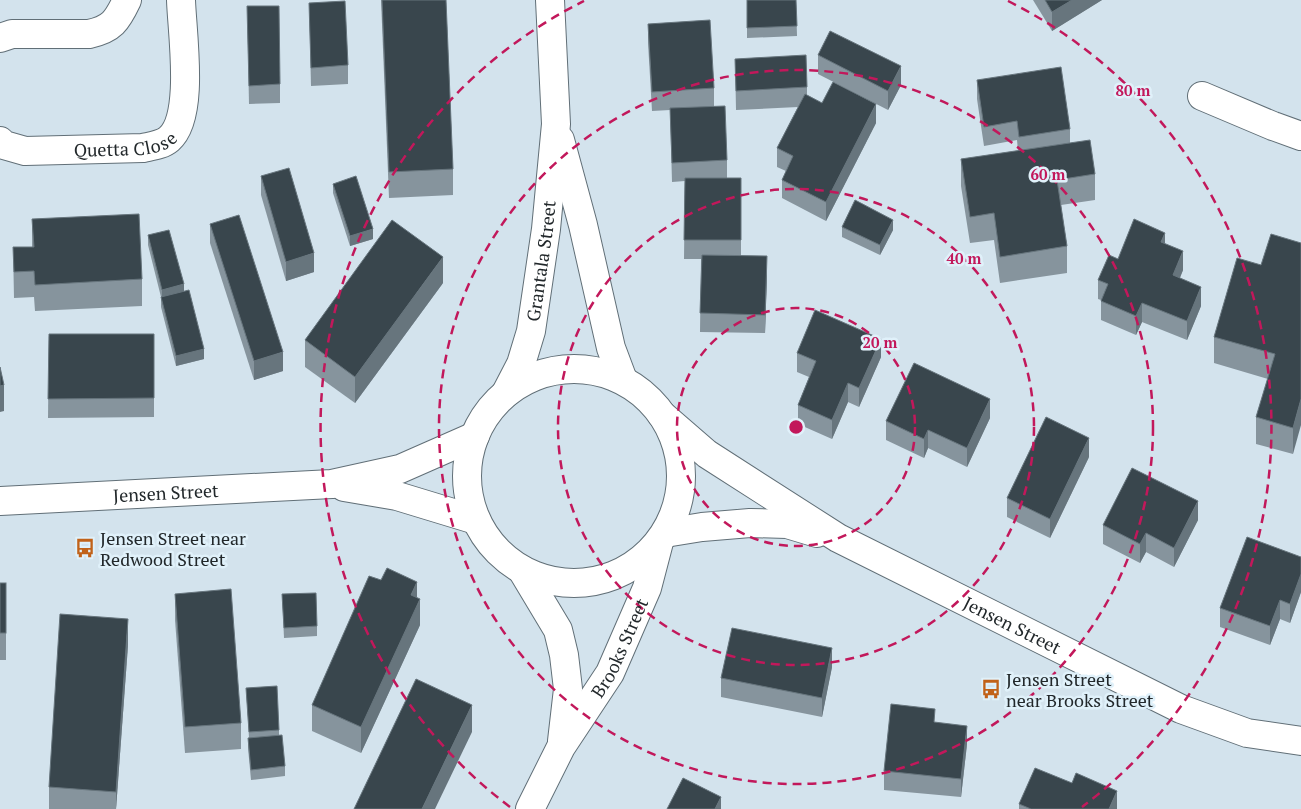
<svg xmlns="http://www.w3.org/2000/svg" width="1301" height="809" viewBox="0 0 1301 809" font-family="'PT Serif',serif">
<rect width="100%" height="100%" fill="#d3e3ed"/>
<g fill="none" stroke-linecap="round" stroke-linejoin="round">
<defs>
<g id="street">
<path d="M0,38L12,34H89C112,29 117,21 127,0"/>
<path d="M1202,96L1273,126L1301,136"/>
<path d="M560,140L583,225L611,348L623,380"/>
<path id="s1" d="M0,141L4,145L25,151L143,148C152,146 162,145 169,139C195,117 182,33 181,0"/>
<path id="s2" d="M506,393L521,364L531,331L546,229L556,124L550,0"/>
</g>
<g id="secondary">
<circle cx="574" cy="476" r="107"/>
<path id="s3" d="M662,415L707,454L838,538L1181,709L1247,733L1301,741"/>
<path d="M344,487L397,496L476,520"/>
<path id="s4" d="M0,501L332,484L400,469L475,436"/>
<path d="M665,533L702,527L750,523L787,524L817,533"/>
<path d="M522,570L558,630L564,655L568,689L562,741"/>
<path id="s5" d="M530,809L561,747L610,673L647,588L659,542"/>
</g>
</defs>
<use href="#street" stroke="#616f77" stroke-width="30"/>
<use href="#secondary" stroke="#616f77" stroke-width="30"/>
<use href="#street" stroke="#fff" stroke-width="28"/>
<use href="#secondary" stroke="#fff" stroke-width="28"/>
</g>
<g fill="#86949d">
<path d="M381,0H446L453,169V195L389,198Z"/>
<path d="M747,0H796L797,36L747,38Z"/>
<path d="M1033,0H1102L1052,31Z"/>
<path d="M309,3L348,65V84L311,86Z"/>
<path d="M247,6L280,84V103L249,104Z"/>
<path d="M648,24L714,88V107L727,160V178H741V256L767,275L765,333L700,332L701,259H684L685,181L672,182L670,110L652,111L648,43Z"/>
<path d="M818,55L901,85L888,110L818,74Z"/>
<path d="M735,59L807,87V95L822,103L876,123L826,221L782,198V180L786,171L777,167V148L798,107L736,110Z"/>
<path d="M977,80L1070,129V143L1095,174V200L1061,205L1067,246V273L1000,283L994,240L970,243L961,186V159L1018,151L1017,140L984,146L977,99Z"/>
<path d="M261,176L314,272L286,281L261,195Z"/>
<path d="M333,184L373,239L350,246L333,193Z"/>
<path d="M32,219L142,279V306L35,311L34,297L14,298L13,247H32Z"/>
<path d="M210,224L283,371L254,380L210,243Z"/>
<path d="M842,227L893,230L880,255L842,237Z"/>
<path d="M148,235L184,292L204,359L176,366L161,307V297L148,245Z"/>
<path d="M1301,243L1293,454L1256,444V417L1268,379L1214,363V337L1261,265Z"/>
<path d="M1165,244L1183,270L1180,278L1201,306L1187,340L1142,322L1136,335L1101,320V300L1098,299V280L1118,259Z"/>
<path d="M443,283L355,403L305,367V340Z"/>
<path d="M49,334H154V417L48,418Z"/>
<path d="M797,353L881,357L859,407L848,402L832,439L798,424V405L809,377L797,372Z"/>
<path d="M990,418L967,467L928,448L924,458L886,440V421Z"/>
<path d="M1089,457L1050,538L1007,517V498Z"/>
<path d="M1198,520L1174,567L1146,552L1140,563L1103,544V525Z"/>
<path d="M1301,557V592L1290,623L1280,619L1270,645L1220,627V608Z"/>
<rect x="0" y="583" width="6" height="77"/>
<path d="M175,594L241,723V749L185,753L175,620Z"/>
<path d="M282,594L317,626V636L284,638Z"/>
<path d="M417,597L420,625L361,753L312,731V705Z"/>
<path d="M128,645L116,809H49V787Z"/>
<path d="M832,667L822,717L721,697V678Z"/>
<path d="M246,688L279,730V735L285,766V776L251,780L248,748V738H249Z"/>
<path d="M935,722L967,744L961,797L884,790V771Z"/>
<path d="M1019,804L1117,809H1019Z"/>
</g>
<g fill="#67757d">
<path d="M1072,0H1102L1052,31V12Z"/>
<path d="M901,66V85L888,110V91Z"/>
<path d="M876,104V123L826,221V202Z"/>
<path d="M893,220V230L880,255V245Z"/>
<path d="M373,229V239L350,246V236Z"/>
<path d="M1165,233V251L1161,242Z"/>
<path d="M1183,251V270L1173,294V275Z"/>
<path d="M314,253V272L286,281V262Z"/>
<path d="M767,256V275L765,333V315Z"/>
<path d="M443,257V283L355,403V377Z"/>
<path d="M184,284V294L162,300V290Z"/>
<path d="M1201,287V306L1187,340V321Z"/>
<path d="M1142,303V322L1136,335V316Z"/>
<path d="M881,339V357L859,407V388Z"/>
<path d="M204,349V359L176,366V356Z"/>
<path d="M283,352V371L254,380V361Z"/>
<path d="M848,383V402L832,439V420Z"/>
<path d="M4,385V411L0,412V386Z"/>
<path d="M990,399V418L967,467V448Z"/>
<path d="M1301,399V425L1293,454V428Z"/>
<path d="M928,430V448L924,458V439Z"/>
<path d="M1089,438V457L1050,538V519Z"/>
<path d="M1198,501V520L1174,567V548Z"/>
<path d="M1146,533V552L1140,563V544Z"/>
<path d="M1301,574V592L1290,623V604Z"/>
<path d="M417,582V606L420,599V625L361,753V727L411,595Z"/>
<path d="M1280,600V619L1270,645V626Z"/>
<path d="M128,619V645L116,809V792Z"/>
<path d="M832,648V667L822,717V698Z"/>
<path d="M472,705V732L435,809H422Z"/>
<path d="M967,726V744L961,797V779Z"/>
<path d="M1117,791V809H1109Z"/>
<path d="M721,797V809H715Z"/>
</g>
<g fill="#39464d" stroke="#67757d">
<path d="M382,0H446L453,169L389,172Z"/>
<path d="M747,0H796L797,26L747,28Z"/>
<path d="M1045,0H1072L1052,12Z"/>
<path d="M345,1L348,65L311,68L309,3Z"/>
<path d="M247,6H279L280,84L249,86Z"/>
<path d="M710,20L714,88L652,92L648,24Z"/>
<path d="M830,31L901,66L888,91L818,55Z"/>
<path d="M806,55L807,87L736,91L735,59Z"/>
<path d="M1061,67L1070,129L1019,137L1017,121L984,127L977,80Z"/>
<path d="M833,82L876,104L826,202L782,180L793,156L777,148L805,94L822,103Z"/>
<path d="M725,106L727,160L672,163L670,108Z"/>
<path d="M1090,140L1095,174L1057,180L1067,246L1000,257L994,213L970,217L961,159Z"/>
<path d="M289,168L314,253L286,262L261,176Z"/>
<path d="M356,176L373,229L350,236L333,184Z"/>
<path d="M685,178H741V240H684Z"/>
<path d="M855,200L893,220L880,245L842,227Z"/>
<path d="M139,214L142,279L35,285L34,271L14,272L13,247H34L32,219Z"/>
<path d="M239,215L283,352L254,361L210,224Z"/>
<path d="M1134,219L1165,233L1161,242L1183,251L1173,275L1201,287L1187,321L1142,303L1136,316L1101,301L1108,284L1098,280L1109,255L1118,259Z"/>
<path d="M392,220L443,257L355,377L305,340Z"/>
<path d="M169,230L184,284L162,290L148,235Z"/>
<path d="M1271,234L1301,243V399L1293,428L1256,417L1275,354L1214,337L1237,258L1261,265Z"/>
<path d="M702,255L767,256L765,315L700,313Z"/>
<path d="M189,290L204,349L176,356L161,297Z"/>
<path d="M815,310L881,339L859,388L848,383L832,420L798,405L816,361L797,353Z"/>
<path d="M49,334H154V398L48,399Z"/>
<path d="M914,363L990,399L967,448L928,430L924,439L886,421Z"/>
<path d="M0,367L4,385L0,386Z"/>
<path d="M1046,417L1089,438L1050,519L1007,498Z"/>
<path d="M1132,468L1198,501L1174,548L1146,533L1140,544L1103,525Z"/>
<path d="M1247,537L1301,557V574L1290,604L1280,600L1270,626L1220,608Z"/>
<path d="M387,568L417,582L411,595L420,599L361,727L312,705L369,576L381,580Z"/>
<rect x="0" y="583" width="6" height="50"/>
<path d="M231,589L241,723L185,727L175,594Z"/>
<path d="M316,593L317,626L284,628L282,594Z"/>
<path d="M60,614L128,619L116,792L49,787Z"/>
<path d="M732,628L832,648L822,698L721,678Z"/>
<path d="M416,679L472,705L422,809H354Z"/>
<path d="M277,686L279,730L249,732L246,688Z"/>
<path d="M891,704L935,709L934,722L967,726L961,779L884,771Z"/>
<path d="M282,735L285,766L251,770L248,738Z"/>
<path d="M1035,768L1072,783L1076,773L1117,791L1109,809H1031L1019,804Z"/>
<path d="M683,778L721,797L715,809H667Z"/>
</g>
<g fill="none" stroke="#c2185b" stroke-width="2.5" stroke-dasharray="9 6">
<circle cx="796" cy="427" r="119"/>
<circle cx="796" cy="427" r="238"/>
<circle cx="796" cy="427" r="357"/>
<path d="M510 807A476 476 0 0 1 584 1M1008 1A476 476 0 0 1 1082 807"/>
</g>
<defs>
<symbol id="bus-bare" viewBox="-9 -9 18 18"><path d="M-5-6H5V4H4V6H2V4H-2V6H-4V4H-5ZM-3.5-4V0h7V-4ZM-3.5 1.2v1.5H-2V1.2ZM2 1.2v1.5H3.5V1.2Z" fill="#c16219" stroke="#e0f1fa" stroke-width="2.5" paint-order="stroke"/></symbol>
</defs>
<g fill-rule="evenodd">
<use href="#bus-bare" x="71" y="534" width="28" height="28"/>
<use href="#bus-bare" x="977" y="675" width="28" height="28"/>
</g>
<g text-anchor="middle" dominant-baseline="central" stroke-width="5" stroke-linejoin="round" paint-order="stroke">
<g font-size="18" fill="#22282b" stroke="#e0f1fa">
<text stroke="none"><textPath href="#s1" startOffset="128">Quetta Close</textPath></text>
<text stroke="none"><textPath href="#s2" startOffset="138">Grantala Street</textPath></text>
<text stroke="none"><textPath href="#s4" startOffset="166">Jensen Street</textPath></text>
<text stroke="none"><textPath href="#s3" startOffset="410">Jensen Street</textPath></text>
<text stroke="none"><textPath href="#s5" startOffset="185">Brooks Street</textPath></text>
</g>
<g font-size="18" fill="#22282b" stroke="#e0f1fa" text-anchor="start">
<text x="100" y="538">Jensen Street near<tspan x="100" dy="21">Redwood Street</tspan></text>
<text x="1006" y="679">Jensen Street<tspan x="1006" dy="21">near Brooks Street</tspan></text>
</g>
</g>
<circle cx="796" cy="427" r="8" fill="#c2185b" stroke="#e0f1fa" stroke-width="2.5"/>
<g font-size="15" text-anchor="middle" font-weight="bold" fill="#c2185b" stroke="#e0f1fa" stroke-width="5" stroke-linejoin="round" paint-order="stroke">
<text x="1133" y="96">80 m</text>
<text x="1048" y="180">60 m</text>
<text x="964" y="264">40 m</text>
<text x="880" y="348">20 m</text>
</g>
</svg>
